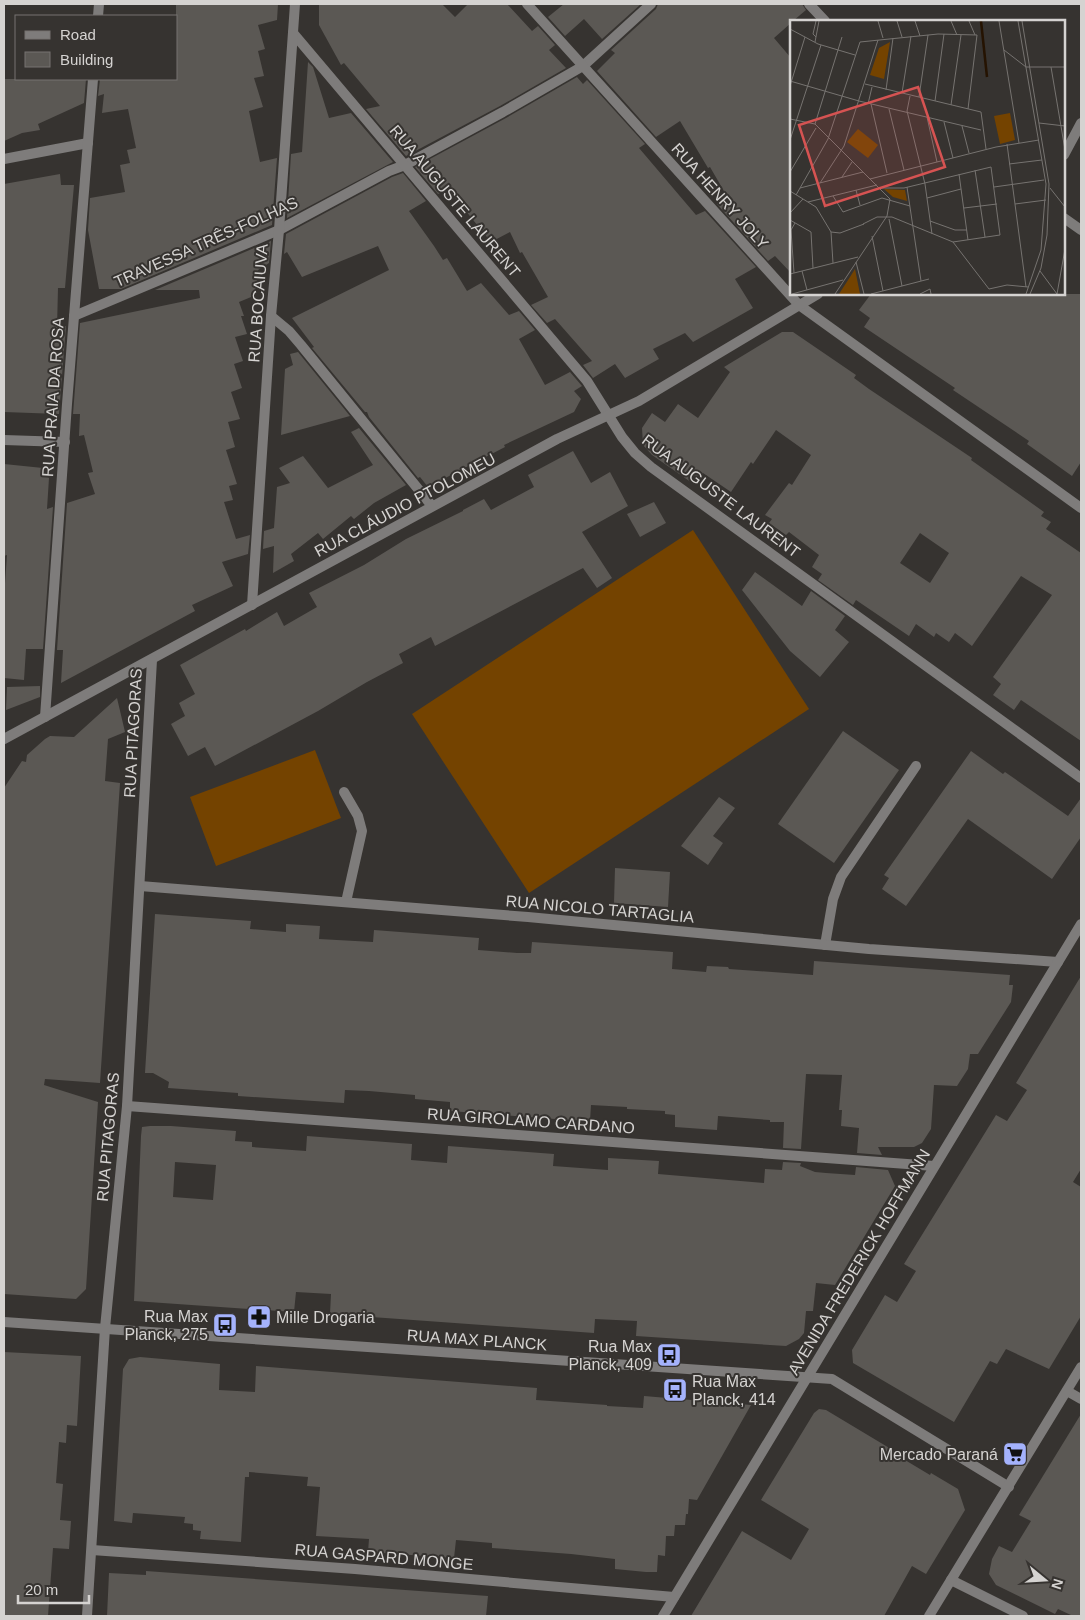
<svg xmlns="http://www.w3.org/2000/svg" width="1085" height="1620" viewBox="0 0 1085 1620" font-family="Arial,sans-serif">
<rect width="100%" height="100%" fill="#363330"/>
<g fill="#744300">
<path d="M693,530L809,709L529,893L412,714Z"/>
<path d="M315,750L341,818L216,866L190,797Z"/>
</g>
<g fill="#5b5854" fill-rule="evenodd">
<path d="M176,4H278L277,20L258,25L265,49L258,51L264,76L254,78L263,107L249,111L260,162L277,158L272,225L121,289H99L88,230L90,198L125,192L120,165L130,163L127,150L136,148L128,109L102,113L104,94L98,96L100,79H176Z"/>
<path d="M319,4H442L455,17L468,4H507L532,31L538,26L555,45L549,50L566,68L500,106L406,156L366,109L380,106L344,63L341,65L319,25Z"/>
<path d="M564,4H641L602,39L584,19L565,36L548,17Z"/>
<path d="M658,4H802L806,10L793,21H791V23L774,38L791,58V273L775,256L768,261L717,204L728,198L710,167L708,168L680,121L656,137L597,71L615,53L611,50L656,9Z"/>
<path d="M308,62L313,67L329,118L351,113L393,162L287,218L291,154L302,152Z"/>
<path d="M577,77L583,84L587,80L645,144L639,148L696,215L705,211L756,267L735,279L753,308L693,342L685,333L653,349L659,359L625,378L615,364L593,378L583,365L592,361L555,319L547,323L531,305L548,297L522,252L520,253L510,232L491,242L448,189L438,194L415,167L506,118Z"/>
<path d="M4,79H86L84,103L38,124L40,130L22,133L4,141Z"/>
<path d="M403,173L426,201L409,211L434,246L443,260L447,258L467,291L481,283L509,315L519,311L535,330L519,339L545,385L570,372L582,386L574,391L581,399L574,412L504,445L505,447L428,487L420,477L418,478L369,417L367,412H365L312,348L314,347L292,318L389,270L378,246L302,277L287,252L284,254L286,234L392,177Z"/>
<path d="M60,174L61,185H74L65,288H58L57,328L66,326L59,414L4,412V184Z"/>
<path d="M271,241L269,263L258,270L256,295L239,302L244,316H241L247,334L235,337L243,361L234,364L242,388L231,392L240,419L228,422L235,447L226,450L237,484L229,486L233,500L224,502L236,539L250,535L248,554L222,562L233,586L192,605L195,611L61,683L63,650H57L67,503L95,494L88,473L93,472L84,435L79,436L80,414H73L80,323L200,298L199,290H155Z"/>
<path d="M871,294H1081V462L1072,476L1027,444L1029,441L953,390L955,388L864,327L870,318L859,310Z"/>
<path d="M782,332H793L856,375L854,378L869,389L972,458L971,460L1044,512L1041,516L1051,522L1046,529L1081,553V741L1021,700L1014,710L993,695L1001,684L993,677L1052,595L1021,576L972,646L955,633L949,642L936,633L934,637L916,624L909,636L856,600L853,605L818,580L822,574L812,567L819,555L789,532L786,535L769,523L772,519L765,515L789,483L792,485L811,455L776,430L753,464L751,462L731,492L703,473L695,485L652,455L643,445L642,428L652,413L665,422L678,404L698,418L730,372L724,367ZM920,533L949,553L930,583L900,563Z"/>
<path d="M298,352L350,416L281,435L285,369L293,365L290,354Z"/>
<path d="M359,428L406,485L374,503L354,519L351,516L323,539L318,533L291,554L294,561L273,573L274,546L263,549L264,531L274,528L277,487L290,483L279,468L303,456L328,488L373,465L351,432Z"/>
<path d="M573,451L591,483L610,472L628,506L582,532L612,578L597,588L583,568L435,646L431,637L399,654L403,663L367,682L318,711L215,766L205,747L188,756L171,724L185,716L179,703L195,694L180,665L245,629L246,631L277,612L284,626L317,607L309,593L364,565L406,539L463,511V510L484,499L491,510L534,487L528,475Z"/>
<path d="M4,464L43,468L49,478L47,509L53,507L43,649H26L24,680L4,678V597L7,555L4,556Z"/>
<path d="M654,502L666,523L640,537L627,514Z"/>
<path d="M755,572L802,606L811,591L845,616L835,630L849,642L820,677L790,651L742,590Z"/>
<path d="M40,686V697L6,710L7,687Z"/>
<path d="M117,698L125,732L108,739L105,781L120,783L100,1083L45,1079L44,1085L98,1102L86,1289L76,1299L4,1294V788L22,761L26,762L27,755L45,739L50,736L74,737Z"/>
<path d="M843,731L899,770L834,863L778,824Z"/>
<path d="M971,751L1003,774L1005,772L1068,816L1081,798V837L1052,879L968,819L906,906L882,889L889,878L884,875Z"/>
<path d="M719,797L735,808L713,836L723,843L708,865L681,846Z"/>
<path d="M615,868L670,872L668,907L614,903Z"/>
<path d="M155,914L251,921L250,929L286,932V924L320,926L319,939L373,942L374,930L479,938L478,950L517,953H531L532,942L673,952L672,969L706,972L707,966L728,967L729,969L813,975L814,961L1010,975L1009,985H1013L1011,1002L978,1054H970L968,1069L957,1086L934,1085L931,1129L922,1143L914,1147H878L882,1155L857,1153L859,1128L841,1126L842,1110H839L842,1075L806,1074L801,1149L783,1148L784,1122H770V1120L718,1116L717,1130L675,1127V1115L665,1114V1111L627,1109V1107L591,1105L590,1121L555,1119L450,1111V1102L415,1099V1095L369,1091L345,1090L344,1103L238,1096V1093L168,1088L169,1082L153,1073H145Z"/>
<path d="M1081,976V1169L1073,1182L1081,1187V1316L1049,1369L1006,1349L997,1364L990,1361L954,1422L853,1363L852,1350L885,1295L897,1302L916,1271L904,1264L996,1115L1007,1121L1027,1090L1016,1083Z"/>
<path d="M150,1126H171L236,1131L235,1141L252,1142V1147L306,1151L307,1136L412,1144L411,1160L447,1163L448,1146L554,1154L553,1166L608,1170V1158L659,1161L658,1174L764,1183L765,1169L782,1170L783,1162L801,1163L800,1166L815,1172L826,1173L855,1175L856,1167L888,1170L895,1186L835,1285L816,1283L813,1311H806L804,1333L799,1339L786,1346L636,1336L637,1321L595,1319L594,1333L330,1314L331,1294L296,1292L294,1312L134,1301L141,1136L142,1127ZM175,1162L216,1165L213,1200L173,1197Z"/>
<path d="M4,1352L81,1356L77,1426L67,1425L66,1443L59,1442L56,1483L63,1484L60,1520L71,1521L69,1549L53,1548L48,1616H4Z"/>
<path d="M140,1357L220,1364L219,1390L255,1392L256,1366L537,1388L536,1400L607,1405V1406L643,1408L644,1396L751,1405L697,1500L689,1499L688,1514H686L685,1525H675L674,1536H666L665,1556L658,1555L657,1572H646L615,1569V1559L571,1554L492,1548V1543L456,1540L454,1558L368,1552L369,1539L316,1536L320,1487L307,1486L308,1477L249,1472V1477H245L241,1542L200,1539L201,1531L193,1530V1524L184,1523L185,1517L133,1513L132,1523L114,1521L123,1369L129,1359Z"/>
<path d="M819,1409L826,1410L896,1452L895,1454L930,1475L931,1473L958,1489L965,1510L926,1574L912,1566L884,1616H691L742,1531L791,1560L809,1529L761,1500L814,1413Z"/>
<path d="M1081,1414V1616H1073L1058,1609L1055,1614L996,1585L989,1574L992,1559L999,1546L1012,1552L1031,1521L1019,1515Z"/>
<path d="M146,1571L488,1596L486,1616H107L109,1573L146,1575Z"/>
</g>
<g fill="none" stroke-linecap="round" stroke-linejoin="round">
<g stroke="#7e7c7b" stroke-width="10">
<path d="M74,316L279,230L389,171L405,165L503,112L583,66L651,4"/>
<path d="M344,792L358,816L362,831L346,902"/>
<path d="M825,945L833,899L841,877L916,766"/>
</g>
<g stroke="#7e7c7b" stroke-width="10">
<path d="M527,4L799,305L1081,508"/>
<path d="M809,4L825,21"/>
<path d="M98,16L99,4"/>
<path d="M293,33L587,381L622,437L635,453L651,467L1081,778"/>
<path d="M1064,155L1081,123"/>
<path d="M4,159L88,143"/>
<path d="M1064,218L1081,230"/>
<path d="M271,316L289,331L301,345L432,506"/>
<path d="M4,440L65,442"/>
<path d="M252,605L271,316L279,230L295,4"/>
<path d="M45,717L67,404L93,79"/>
<path d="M4,739L557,439L639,401L818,294"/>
<path d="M140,886L528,917L869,949L1058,962"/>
<path d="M127,1106L934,1166"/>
<path d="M4,1322L832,1379L1009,1487"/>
<path d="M1067,1391L1081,1399"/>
<path d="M92,1550L355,1569L674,1597"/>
<path d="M951,1580L1023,1616"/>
<path d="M87,1616L105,1328L127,1106L152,660"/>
<path d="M663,1616L1081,924"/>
<path d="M929,1616L1081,1367"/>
</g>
</g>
<defs>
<symbol id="pharmacy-square" viewBox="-11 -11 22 22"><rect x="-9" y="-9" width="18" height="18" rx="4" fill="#a4b2fc" stroke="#363330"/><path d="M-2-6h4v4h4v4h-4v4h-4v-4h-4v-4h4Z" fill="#111"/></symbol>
<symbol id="bus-square" viewBox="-11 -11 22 22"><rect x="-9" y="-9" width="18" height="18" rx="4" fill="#a4b2fc" stroke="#363330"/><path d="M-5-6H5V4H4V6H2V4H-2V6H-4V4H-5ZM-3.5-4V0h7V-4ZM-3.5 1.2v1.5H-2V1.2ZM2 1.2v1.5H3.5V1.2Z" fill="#111"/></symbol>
<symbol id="supermarket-square" viewBox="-11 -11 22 22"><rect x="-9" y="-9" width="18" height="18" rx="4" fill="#a4b2fc" stroke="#363330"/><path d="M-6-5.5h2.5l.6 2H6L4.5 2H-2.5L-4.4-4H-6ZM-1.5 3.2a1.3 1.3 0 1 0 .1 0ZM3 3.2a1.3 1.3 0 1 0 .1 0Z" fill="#111"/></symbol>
</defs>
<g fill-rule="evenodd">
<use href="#pharmacy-square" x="245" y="1303" width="28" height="28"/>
<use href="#bus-square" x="211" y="1311" width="28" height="28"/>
<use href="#bus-square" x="655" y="1341" width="28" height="28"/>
<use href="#bus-square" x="661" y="1376" width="28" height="28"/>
<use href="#supermarket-square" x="1001" y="1440" width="28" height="28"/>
</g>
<g text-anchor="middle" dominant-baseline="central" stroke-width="4" stroke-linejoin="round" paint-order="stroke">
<g font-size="16" fill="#d5d3d1" stroke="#363330">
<text transform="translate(720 196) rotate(48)">RUA HENRY JOLY</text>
<text transform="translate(455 201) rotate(50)">RUA AUGUSTE LAURENT</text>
<text transform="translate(206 242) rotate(-24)">TRAVESSA TRÊS-FOLHAS</text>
<text transform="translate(258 303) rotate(-86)">RUA BOCAIUVA</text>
<text transform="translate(53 397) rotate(-86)">RUA PRAIA DA ROSA</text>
<text transform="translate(721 496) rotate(37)">RUA AUGUSTE LAURENT</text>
<text transform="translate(405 505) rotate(-28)">RUA CLÁUDIO PTOLOMEU</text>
<text transform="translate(133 733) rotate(-87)">RUA PITAGORAS</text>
<text transform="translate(600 909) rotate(5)">RUA NICOLO TARTAGLIA</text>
<text transform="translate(531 1121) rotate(4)">RUA GIROLAMO CARDANO</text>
<text transform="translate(108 1137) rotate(-85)">RUA PITAGORAS</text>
<text transform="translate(859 1262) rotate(-59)">AVENIDA FREDERICK HOFFMANN</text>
<text transform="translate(477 1340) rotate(4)">RUA MAX PLANCK</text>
<text transform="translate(384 1557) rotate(5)">RUA GASPARD MONGE</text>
</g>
<g font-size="16" fill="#d5d3d1" stroke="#363330" text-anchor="end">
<text x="208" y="1316">Rua Max<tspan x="208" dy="18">Planck, 275</tspan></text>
<text x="276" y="1317" text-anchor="start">Mille Drogaria</text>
<text x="652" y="1346">Rua Max<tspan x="652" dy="18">Planck, 409</tspan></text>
<text x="692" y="1381" text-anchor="start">Rua Max<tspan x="692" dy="18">Planck, 414</tspan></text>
<text x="998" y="1454">Mercado Paraná</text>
</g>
</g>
<g transform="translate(790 20)">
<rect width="275" height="275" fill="#363330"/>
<path d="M100,22L94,59L80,55L89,28ZM94,169L115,170L117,181L103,177ZM65,249L70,274H49L60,257Z" fill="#744300"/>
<path d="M220,93L225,120L210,124L204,96ZM68,109L88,125L78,138L57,122Z" fill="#744300"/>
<path fill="none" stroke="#251301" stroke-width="2.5" d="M191,1L197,57"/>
<path fill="none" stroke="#767370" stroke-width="1" d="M88,1L93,18M107,1L112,17M125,1L130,16M161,1L167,15M179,1L185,15M209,1L229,123M228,1L256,164L251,230L236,274M232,1L259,164L257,215L251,248L240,274M0,9L28,24L65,35M26,17L23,14L26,1M25,22L29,1M214,30L236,47H275M261,47L275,130M0,61L69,81L191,110M75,64L191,92L196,129M0,66L15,17M96,70L103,18M112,73L121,16M120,76L117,91L135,164L142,214M129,77L138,15M145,81L154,14M78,84L82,67M81,84L97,153M161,85L171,15M99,89L114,150M137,97L147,142M0,99L25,104M154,102L163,138M249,103L275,106M25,104L100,179L97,196L45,274M25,104L52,17M172,106L179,133M0,120L31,25M217,124L236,267M219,144L252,140M185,150L195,217M0,152L26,108M169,154L178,220M52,157L62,142M80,159L206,127L249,120M30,163L54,126L88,20M117,167L131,261M204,167L254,160M10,168L73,152M89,168H114L201,147L210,215L163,222M260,168L275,187M66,170L70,185M0,171L26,187L41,212L50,213L74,204M6,175L38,119L70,22L148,14L187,15L178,89M43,176L53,192L92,178L120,186M137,178L171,169M18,182L87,165M225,184L256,180M174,188L207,184M0,193L13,179M99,199L112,266M0,200L21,212L23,248M140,201L165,210H177M73,204L87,197H102L163,222L199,269L217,265L238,267M41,212L43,243M82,216L93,271M66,242L74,274M12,251L17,270M250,251L267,274M4,253L1,210L5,203M0,254L68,237M2,274L53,260M81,274L139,259M130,274L140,269L141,274M267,274L275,229"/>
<path fill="#d65352" fill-opacity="0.15" stroke="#d65352" stroke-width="2.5" d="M128,67L155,147L35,186L9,105Z"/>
<rect width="275" height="275" fill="none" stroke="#d5d3d1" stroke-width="2.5"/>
</g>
<rect width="1085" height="1620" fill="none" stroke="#d5d3d1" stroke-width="10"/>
<rect x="15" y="15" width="162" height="65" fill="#363330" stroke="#767370"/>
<rect x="25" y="31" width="25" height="8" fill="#7e7c7b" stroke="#767370"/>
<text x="60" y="40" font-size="15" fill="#d5d3d1">Road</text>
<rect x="25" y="52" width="25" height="15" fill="#5b5854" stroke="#767370"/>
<text x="60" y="65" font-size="15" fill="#d5d3d1">Building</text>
<g transform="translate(1045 1580) rotate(108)" stroke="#363330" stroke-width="4" paint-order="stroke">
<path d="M0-4L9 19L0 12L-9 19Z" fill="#d5d3d1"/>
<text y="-8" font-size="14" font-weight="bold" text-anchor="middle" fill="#d5d3d1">N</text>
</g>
<path d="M18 1595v8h71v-8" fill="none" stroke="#d5d3d1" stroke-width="2.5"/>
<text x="25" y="1595" font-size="15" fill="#d5d3d1" stroke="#363330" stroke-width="4" paint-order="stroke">20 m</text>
</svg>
